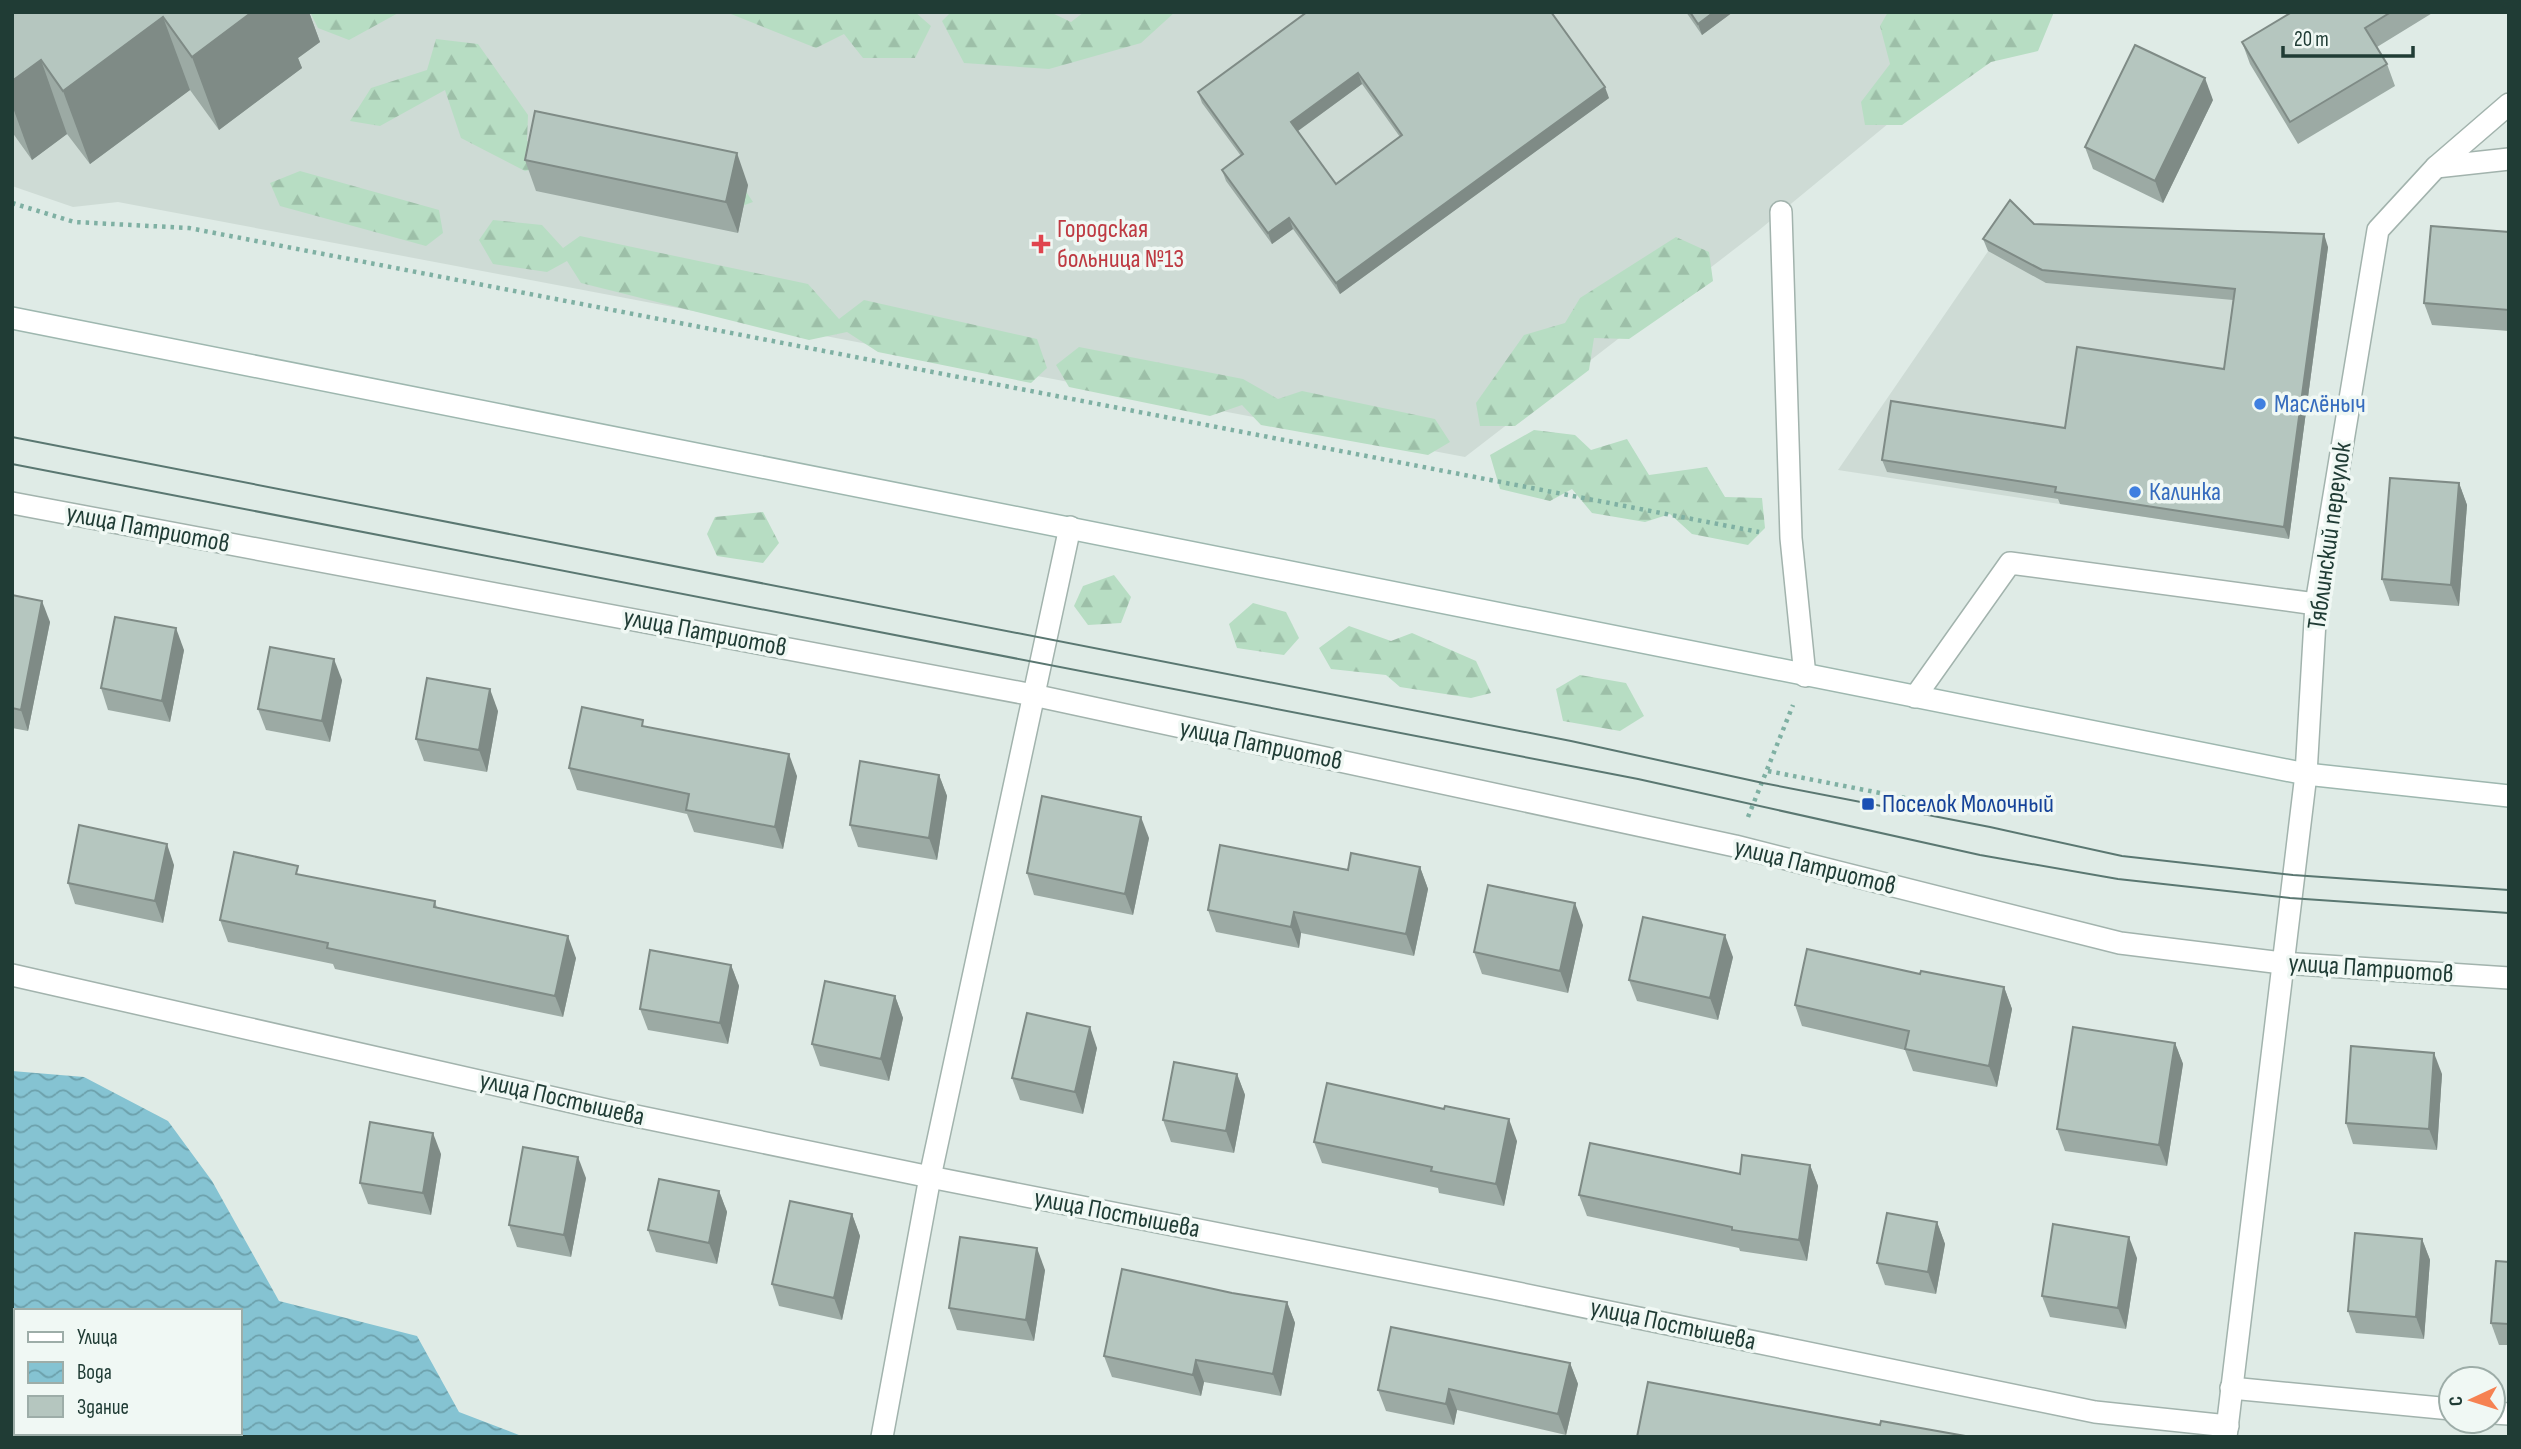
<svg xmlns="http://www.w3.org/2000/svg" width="2521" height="1449" viewBox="0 0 2521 1449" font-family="'Sofia Sans Condensed',sans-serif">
<defs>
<pattern id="forest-firs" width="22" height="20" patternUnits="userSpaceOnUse" patternTransform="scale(1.75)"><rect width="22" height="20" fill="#b7ddc3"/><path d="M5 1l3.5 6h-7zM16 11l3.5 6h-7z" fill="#9dbfa8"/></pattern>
<pattern id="water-waves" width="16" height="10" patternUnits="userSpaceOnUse" patternTransform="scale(1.75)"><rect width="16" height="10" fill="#85c3d2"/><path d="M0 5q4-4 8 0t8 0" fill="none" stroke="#6ca0ab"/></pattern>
</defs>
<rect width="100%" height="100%" fill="#dfebe6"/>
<g fill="#cedbd5">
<path d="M12,12H1980L1957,67L1758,231L1465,457L118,202L73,207L12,186Z"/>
<path d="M2015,212L2039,237L2328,247L2289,539L1838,470Z"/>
</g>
<g fill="url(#forest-firs)">
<path d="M310,12H400L349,40L318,28Z"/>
<path d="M726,12H915L931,26L915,58H863L844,34L816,48Z"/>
<path d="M951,12H1050L1071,22L1084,12H1175L1141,43L1049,69L964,63L942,21Z"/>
<path d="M1888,12H2054L2038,51L1991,62L1902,125H1865L1861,102L1890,64L1880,26Z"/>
<path d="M436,39L478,44L528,115L527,141L567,155L735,175L753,202L728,211L561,163L525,171L461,138L445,90L380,126L350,121L371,88L427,70Z"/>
<path d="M300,171L439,210L443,233L426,246L280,206L270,183Z"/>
<path d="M493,220L542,225L563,248L580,236L808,284L839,319L864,300L1037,339L1047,368L1031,383L878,352L847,332L809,340L581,283L567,261L547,272L493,264L479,240Z"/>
<path d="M1676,237L1709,252L1713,281L1629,339L1594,338L1589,370L1515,426H1480L1476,403L1524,335L1565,323L1580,298Z"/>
<path d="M1079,347L1243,379L1278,399L1302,391L1435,419L1450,442L1428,455L1261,425L1242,405L1210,416L1069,387L1056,365Z"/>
<path d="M1534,430L1575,435L1591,450L1627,439L1649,475L1707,467L1725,497L1762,498L1765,528L1748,545L1692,534L1670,514L1645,522L1592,513L1572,489L1550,501L1500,489L1490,455Z"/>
<path d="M763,512L779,543L763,563L717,556L707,534L715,517Z"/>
<path d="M1114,575L1131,597L1121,623L1088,625L1074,606L1083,586Z"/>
<path d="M1253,603L1286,612L1299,638L1284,655L1237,648L1229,624Z"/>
<path d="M1349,626L1391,641L1412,633L1476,661L1491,693L1471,698L1400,687L1386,675L1331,669L1319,648Z"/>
<path d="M1580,675L1626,683L1644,716L1620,731L1563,721L1556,689Z"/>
</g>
<path fill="url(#water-waves)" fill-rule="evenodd" d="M12,1071L84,1077L168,1121L212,1181L279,1301L417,1336L459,1412L524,1437H12ZM16,1311H240V1433H16Z"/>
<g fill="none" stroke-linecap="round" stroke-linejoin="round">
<defs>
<g id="service">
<path d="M1781,212L1791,538L1805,676"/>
<path d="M1915,697L2010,563L2316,604"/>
</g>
<g id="minor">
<path d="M2436,167L2509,159"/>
<path d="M12,503L1033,695L1735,846L2120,943L2282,963L2509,978"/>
<path d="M12,975L607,1110L930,1177L1493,1288L2095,1412L2228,1426"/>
<path d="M2231,1388L2451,1409"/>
<path d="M2493,1413L2509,1414"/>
<path d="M882,1437L930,1177L1070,527"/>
<path d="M2226,1437L2306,774L2316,604L2378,230L2436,167L2509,104"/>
</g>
<path id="secondary" d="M12,318L2306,774L2509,796"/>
</defs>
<use href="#service" stroke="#a2b3ad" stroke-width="24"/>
<use href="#minor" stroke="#a2b3ad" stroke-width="24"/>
<use href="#secondary" stroke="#9eb7af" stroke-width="24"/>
<g stroke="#7fb0a3" stroke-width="4.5" stroke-dasharray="3.5 5" stroke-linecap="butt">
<path d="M12,203L74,222L189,228L1759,532"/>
<path d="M1768,771L1982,813"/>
<path d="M1748,817L1793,705"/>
</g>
<use href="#service" stroke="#fff" stroke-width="21"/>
<use href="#minor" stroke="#fff" stroke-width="21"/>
<use href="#secondary" stroke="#fff" stroke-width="21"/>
<g stroke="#5a7771" stroke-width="2">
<path d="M12,437L1571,741L1763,783L1990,827L2122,856L2293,875L2509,890"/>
<path d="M12,464L1638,779L1980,855L2118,879L2290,898L2509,913"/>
</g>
</g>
<g fill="#9caaa4" fill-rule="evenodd">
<path d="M12,12H309L320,42L298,58L302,68L219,130L190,90L90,164L67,134L32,160L12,132Z"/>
<path d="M1307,12L1609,98L1340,294L1293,229L1272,244L1226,181L1222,170L1241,156L1202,103L1198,92ZM1362,84L1400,137L1336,184L1298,131Z"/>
<path d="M1686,12H1733L1702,35Z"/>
<path d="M2292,12H2434L2377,47L2387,64L2395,86L2298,144L2250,64L2242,42Z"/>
<path d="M2213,100L2163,203L2093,169L2085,147Z"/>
<path d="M525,160L748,185L738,233L536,191Z"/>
<path d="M2034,224L2328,247L2289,539L2060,504L2058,499L1887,472L1882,460L2065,428L2224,369L2233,300L2046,283L1988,251L1983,239Z"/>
<path d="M2509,232V331L2432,325L2424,303Z"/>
<path d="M2459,483L2467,505L2459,606L2390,601L2382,579Z"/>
<path d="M12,595L50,622L28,731L12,728Z"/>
<path d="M184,650L170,722L108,710L101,688Z"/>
<path d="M342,680L330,742L266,730L258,709Z"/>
<path d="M498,711L487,772L424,761L416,739Z"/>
<path d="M646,727L797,776L783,849L694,832L687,814L577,790L569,768Z"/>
<path d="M939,775L947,796L937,860L858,847L850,825Z"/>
<path d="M1149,838L1133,915L1034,895L1027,873Z"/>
<path d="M174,865L163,923L75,904L68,883Z"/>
<path d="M1420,867L1428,889L1414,956L1301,933L1299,948L1216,932L1208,910L1348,870Z"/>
<path d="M301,875L435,901L437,908L576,958L563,1017L335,969L333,964L228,942L220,920Z"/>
<path d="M1583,925L1568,993L1482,974L1474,952Z"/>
<path d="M1733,957L1718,1020L1637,1001L1629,980Z"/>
<path d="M731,965L739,986L728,1044L648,1030L640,1009Z"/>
<path d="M1920,974L2004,987L2012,1009L1997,1087L1913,1071L1905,1050L1802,1026L1795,1005Z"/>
<path d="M895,996L903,1018L889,1081L820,1066L812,1044Z"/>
<path d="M2175,1043L2183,1064L2167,1166L2065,1151L2057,1129Z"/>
<path d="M1097,1048L1083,1114L1020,1100L1012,1078Z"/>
<path d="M1237,1074L1245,1095L1234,1153L1171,1142L1163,1120Z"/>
<path d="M2442,1074L2437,1150L2353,1144L2346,1123Z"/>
<path d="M1517,1141L1504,1206L1439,1193L1438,1188L1322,1163L1314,1142Z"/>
<path d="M441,1154L431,1215L368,1204L360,1183Z"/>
<path d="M1810,1165L1818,1186L1807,1261L1740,1251L1739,1248L1587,1216L1579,1195Z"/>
<path d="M586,1178L571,1257L517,1247L509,1225Z"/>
<path d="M719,1191L727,1212L717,1264L656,1252L648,1230Z"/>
<path d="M852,1214L860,1236L842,1320L779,1306L772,1284Z"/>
<path d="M1937,1222L1945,1244L1936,1294L1885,1285L1877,1263Z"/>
<path d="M2422,1239L2430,1260L2424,1339L2356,1333L2348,1311Z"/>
<path d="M2137,1258L2126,1329L2050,1317L2042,1296Z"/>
<path d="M2509,1262V1345H2499L2491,1323Z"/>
<path d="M1045,1270L1034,1341L957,1330L949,1308Z"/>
<path d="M1232,1293L1287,1302L1295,1323L1281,1396L1204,1382L1201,1396L1112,1377L1104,1356Z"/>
<path d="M1570,1363L1578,1384L1566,1435L1457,1410L1454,1425L1386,1411L1378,1390Z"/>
</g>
<g fill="#7f8b86">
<path d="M252,12H309L320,42L298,58L302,68L219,130L192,57Z"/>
<path d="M1714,12H1733L1702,35L1698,24Z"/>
<path d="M163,17L190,90L90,164L63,91Z"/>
<path d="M41,60L67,134L32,160L12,105V81Z"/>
<path d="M1358,73L1362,84L1295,133L1291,122Z"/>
<path d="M2205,78L2213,100L2163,203L2155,181Z"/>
<path d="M1605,87L1609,98L1340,294L1336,283Z"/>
<path d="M737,153L748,185L738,233L726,202Z"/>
<path d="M1289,218L1293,229L1272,244L1268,233Z"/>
<path d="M2324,234L2328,247L2289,539L2284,527Z"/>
<path d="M2459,483L2467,505L2459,606L2451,585Z"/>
<path d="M42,601L50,622L28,731L21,710Z"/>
<path d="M176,628L184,650L170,722L162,701Z"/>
<path d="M334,659L342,680L330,742L322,721Z"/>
<path d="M490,689L498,711L487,772L479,750Z"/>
<path d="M789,754L797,776L783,849L775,827Z"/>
<path d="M939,775L947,796L937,860L929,838Z"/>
<path d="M1141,817L1149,838L1133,915L1125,894Z"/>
<path d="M167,844L174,865L163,923L155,901Z"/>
<path d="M1420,867L1428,889L1414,956L1406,934Z"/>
<path d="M1575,903L1583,925L1568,993L1560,971Z"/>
<path d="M1294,912L1301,933L1299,948L1291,927Z"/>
<path d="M1725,935L1733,957L1718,1020L1710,998Z"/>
<path d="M568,936L576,958L563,1017L555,996Z"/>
<path d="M731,965L739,986L728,1044L720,1023Z"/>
<path d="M2004,987L2012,1009L1997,1087L1989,1066Z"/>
<path d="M895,996L903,1018L889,1081L881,1059Z"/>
<path d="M1090,1027L1097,1048L1083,1114L1075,1092Z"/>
<path d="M2175,1043L2183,1064L2167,1166L2159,1145Z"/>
<path d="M2434,1053L2442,1074L2437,1150L2429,1129Z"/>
<path d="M1237,1074L1245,1095L1234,1153L1226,1131Z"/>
<path d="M1509,1119L1517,1141L1504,1206L1496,1184Z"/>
<path d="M433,1133L441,1154L431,1215L423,1193Z"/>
<path d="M578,1157L586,1178L571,1257L564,1235Z"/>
<path d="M1810,1165L1818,1186L1807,1261L1799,1240Z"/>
<path d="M719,1191L727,1212L717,1264L709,1243Z"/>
<path d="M852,1214L860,1236L842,1320L834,1298Z"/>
<path d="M1937,1222L1945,1244L1936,1294L1928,1272Z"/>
<path d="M2129,1237L2137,1258L2126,1329L2118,1308Z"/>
<path d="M2422,1239L2430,1260L2424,1339L2416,1317Z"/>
<path d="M1037,1248L1045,1270L1034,1341L1026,1320Z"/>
<path d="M1287,1302L1295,1323L1281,1396L1273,1374Z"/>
<path d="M1196,1360L1204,1382L1201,1396L1193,1375Z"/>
<path d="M1570,1363L1578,1384L1566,1435L1558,1414Z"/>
<path d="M1449,1389L1457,1410L1454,1425L1446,1404Z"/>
</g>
<g fill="#b5c6bf" stroke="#7f8b86" stroke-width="2" fill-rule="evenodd">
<path d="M12,12H252L192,57L163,17L63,91L41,60L12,81Z"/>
<path d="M1307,12H1551L1605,87L1336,283L1289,218L1268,233L1222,170L1243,154L1198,92ZM1358,73L1402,135L1336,184L1291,122Z"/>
<path d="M1690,12H1714L1698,24Z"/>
<path d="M2292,12H2391L2365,28L2387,64L2290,122L2242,42Z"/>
<path d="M2135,45L2205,78L2155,181L2085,147Z"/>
<path d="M535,111L737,153L726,202L525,160Z"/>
<path d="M2010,200L2034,224L2324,234L2284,527L2055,492L2056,487L1882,460L1891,401L2065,428L2077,347L2224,369L2235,289L2042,270L1983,239Z"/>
<path d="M2431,226L2509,232V310L2424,303Z"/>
<path d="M2390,478L2459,483L2451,585L2382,579Z"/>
<path d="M12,595L42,601L21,710L12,708Z"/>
<path d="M115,617L176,628L162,701L101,688Z"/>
<path d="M270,647L334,659L322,721L258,709Z"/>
<path d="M427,678L490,689L479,750L416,739Z"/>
<path d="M582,707L643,720L642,726L789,754L775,827L686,810L689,794L569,768Z"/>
<path d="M860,761L939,775L929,838L850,825Z"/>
<path d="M1042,796L1141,817L1125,894L1027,873Z"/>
<path d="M79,825L167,844L155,901L68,883Z"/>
<path d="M1220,845L1348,870L1351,853L1420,867L1406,934L1294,912L1291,927L1208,910Z"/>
<path d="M234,852L298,866L296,874L435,901L434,907L568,936L555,996L327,948L328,943L220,920Z"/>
<path d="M1488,885L1575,903L1560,971L1474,952Z"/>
<path d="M1643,917L1725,935L1710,998L1629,980Z"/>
<path d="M1807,949L1920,974L1921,971L2004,987L1989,1066L1905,1049L1909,1031L1795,1005Z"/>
<path d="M650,950L731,965L720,1023L640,1009Z"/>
<path d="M825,981L895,996L881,1059L812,1044Z"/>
<path d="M1027,1013L1090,1027L1075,1092L1012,1078Z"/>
<path d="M2073,1027L2175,1043L2159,1145L2057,1129Z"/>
<path d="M2351,1046L2434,1053L2429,1129L2346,1123Z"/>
<path d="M1174,1062L1237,1074L1226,1131L1163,1120Z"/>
<path d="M1327,1083L1444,1109L1445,1106L1509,1119L1496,1184L1431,1171L1432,1167L1314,1142Z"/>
<path d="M370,1122L433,1133L423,1193L360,1183Z"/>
<path d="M1590,1143L1740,1174L1742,1155L1810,1165L1799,1240L1732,1230V1227L1579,1195Z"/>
<path d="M523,1147L578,1157L564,1235L509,1225Z"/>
<path d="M659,1179L719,1191L709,1243L648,1230Z"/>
<path d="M790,1201L852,1214L834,1298L772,1284Z"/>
<path d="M1887,1213L1937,1222L1928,1272L1877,1263Z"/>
<path d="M2053,1224L2129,1237L2118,1308L2042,1296Z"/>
<path d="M2355,1233L2422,1239L2416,1317L2348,1311Z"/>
<path d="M960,1237L1037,1248L1026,1320L949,1308Z"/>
<path d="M2496,1261L2509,1262V1324L2491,1323Z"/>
<path d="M1122,1269L1232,1293L1287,1302L1273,1374L1196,1360L1193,1375L1104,1356Z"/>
<path d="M1391,1327L1570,1363L1558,1414L1449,1389L1446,1404L1378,1390Z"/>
<path d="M1648,1382L1880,1425L1881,1421L1971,1437H1637Z"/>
</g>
<path fill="#e0444e" stroke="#f0f8f4" stroke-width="2.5" d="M1037.5 233.5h7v7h7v7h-7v7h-7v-7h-7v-7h7z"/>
<g fill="#3f7fe0" stroke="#f0f8f4" stroke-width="2.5">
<circle cx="2260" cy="404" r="7"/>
<circle cx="2135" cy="492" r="7"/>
</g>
<rect fill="#1a4fb4" stroke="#f0f8f4" stroke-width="2.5" x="1861" y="797" width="14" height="14" rx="3.5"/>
<g text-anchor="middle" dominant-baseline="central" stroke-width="7" stroke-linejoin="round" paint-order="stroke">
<g font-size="26" fill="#be3a42" stroke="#f0f8f4" text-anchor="start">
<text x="1057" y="229">Городская<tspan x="1057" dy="30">больница №13</tspan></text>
</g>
<g font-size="26" fill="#366cbe" stroke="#f0f8f4" text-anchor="start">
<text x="2274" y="404">Маслёныч</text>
<text x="2149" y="492">Калинка</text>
</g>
<g font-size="26" fill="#203c35" stroke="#f0f8f4">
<text transform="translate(148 529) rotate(11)">улица Патриотов</text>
<text transform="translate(2330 536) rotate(-82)">Тяблинский переулок</text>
<text transform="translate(705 633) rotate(11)">улица Патриотов</text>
<text transform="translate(1261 745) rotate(12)">улица Патриотов</text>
<text transform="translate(1815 867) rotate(14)">улица Патриотов</text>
<text transform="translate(2371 969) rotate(4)">улица Патриотов</text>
<text transform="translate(562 1099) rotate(13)">улица Постышева</text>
<text transform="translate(1117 1214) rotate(11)">улица Постышева</text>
<text transform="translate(1673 1325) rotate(12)">улица Постышева</text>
</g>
<g font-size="26" fill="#164399" stroke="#f0f8f4" text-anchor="start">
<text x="1882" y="804">Поселок Молочный</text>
</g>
</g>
<rect width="2521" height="1449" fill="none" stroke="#203c35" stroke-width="28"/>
<rect x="14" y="1309" width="228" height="126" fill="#f0f8f4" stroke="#9dada8" stroke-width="2"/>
<rect x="28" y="1332" width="35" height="10" fill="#ffffff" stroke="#9dada8" stroke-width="2"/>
<text x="77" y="1344" font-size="21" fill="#203c35">Улица</text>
<rect x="28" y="1362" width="35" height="21" fill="url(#water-waves)" stroke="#9dada8" stroke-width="2"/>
<text x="77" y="1379" font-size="21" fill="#203c35">Вода</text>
<rect x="28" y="1396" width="35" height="21" fill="#b5c6bf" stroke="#9dada8" stroke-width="2"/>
<text x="77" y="1414" font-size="21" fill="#203c35">Здание</text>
<g transform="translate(2472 1400) rotate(266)"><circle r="33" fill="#f0f8f4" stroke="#9dada8" stroke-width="2"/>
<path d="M0-5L12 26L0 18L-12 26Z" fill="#f68252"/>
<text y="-10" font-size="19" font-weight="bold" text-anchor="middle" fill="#203c35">С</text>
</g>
<path d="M2283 46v10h130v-10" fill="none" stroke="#203c35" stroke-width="3.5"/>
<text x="2294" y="46" font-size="21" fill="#203c35" stroke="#f0f8f4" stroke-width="5" paint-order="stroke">20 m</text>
</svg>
